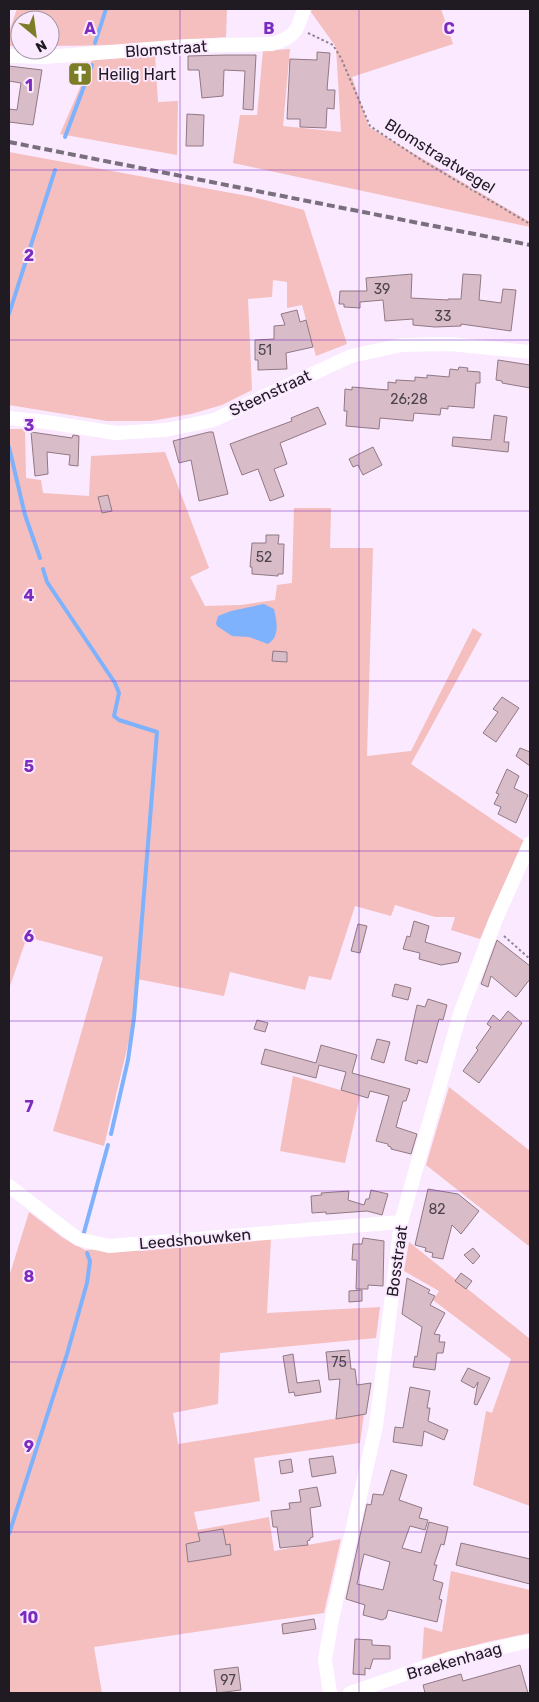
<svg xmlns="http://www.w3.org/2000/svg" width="539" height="1702" viewBox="0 0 539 1702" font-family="Rubik,sans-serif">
<rect width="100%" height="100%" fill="#fae9ff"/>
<g fill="#f4bfbe">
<path d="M17,9H227L226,37L123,45L50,46V20H20V46H9V32Z"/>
<path d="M312,9H441L453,44L352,77L369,127L530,222V227L233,163L240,115H257L263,51L290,49L283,126L341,132L336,47L311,12Z"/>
<path d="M155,55L158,102L178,101L177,155L60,134L92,60Z"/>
<path d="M9,152L253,197L304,210L347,344L316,356L302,305L287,308V282L273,280L272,297L248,299L252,390L222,405L191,414L151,421H107L9,405Z"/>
<path d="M9,429H25L26,478L41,480L43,493L89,496L91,456L165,452L209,568L190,577L205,606L241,605L275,600L277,585L292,583L294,508H331L330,548H373L367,756L411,751L473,628L482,634L411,764L524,841L480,939L451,930L455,917H435L395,905L391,916L355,906L331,980L309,976L305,990L230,972L224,996L137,979L131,1032L104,1146L53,1131L103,957L27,937L9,989Z"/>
<path d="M293,1076L360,1096L345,1163L280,1151Z"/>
<path d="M449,1087L530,1151V1247L426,1165Z"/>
<path d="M29,1212L63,1238L85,1250L271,1239L267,1313L380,1307L376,1338L220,1353L218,1404L173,1413L178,1444L364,1414L360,1443L254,1458L260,1501L194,1512L198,1530L269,1517L274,1551L341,1539L324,1613L94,1647L102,1693H9V1277Z"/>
<path d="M409,1242L530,1339V1506L473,1485L486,1411L492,1413L511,1359L433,1300L439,1291L404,1271Z"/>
<path d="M451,1571L530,1590V1633L487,1642L422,1659L424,1627L442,1632Z"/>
</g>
<path fill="#7fb2fd" d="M264,604L274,609C277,622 280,636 268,644L249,637L232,636L217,626L216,623L218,616L231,611Z"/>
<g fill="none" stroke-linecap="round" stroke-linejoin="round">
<g stroke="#7fb2fd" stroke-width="4">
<path d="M95,43L106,9"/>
<path d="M65,137L92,65"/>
<path d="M9,314L55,170"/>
<path d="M9,447L25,515L40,558"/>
<path d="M43,569L47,582L115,683L119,693L114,716L119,720L157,732L134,1018L128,1060L111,1134"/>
<path d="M83,1236L108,1145"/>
<path d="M9,1534L67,1354L87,1283L90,1261L87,1253"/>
</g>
</g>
<g fill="#d8bdc9" stroke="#917883" fill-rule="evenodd">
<path d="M317,52L330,53L327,90H335L334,109L327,108L326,128L300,127V119H287L290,59L317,60Z"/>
<path d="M226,55H256L253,110L243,109L245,71L224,70L223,96L202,98L199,70H188V56Z"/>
<path d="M9,66L42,70L33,125L9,122V109L17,110L21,83L9,81Z"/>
<path d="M187,114L204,115L203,146H186Z"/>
<path d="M412,274L411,298L448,300V299H461L463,274L481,275L479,300L501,303L503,289L516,290L511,331L461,324V326L435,327L413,325V319L385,321L383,300L360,302V308L344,307V304H339L340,291H367L366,278Z"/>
<path d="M297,310L300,322L306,320L313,347L286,353L287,369L258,370V360H255V340L274,339V326L285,325L281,314Z"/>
<path d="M498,360L530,365V388L502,383V381L496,380Z"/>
<path d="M459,367L468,368L467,371L480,372V383H476L474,408L448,406V409L441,408L440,415L414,413L413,421L380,418L379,429L346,426L347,411H344L345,389L352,390V387L388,390V382L396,383V380L415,381V377L427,378V375L449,377L450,369L458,370Z"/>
<path d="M318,407L326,424L280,443L287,464L274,469L284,496L270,501L258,469L242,475L230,444L292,421L291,418Z"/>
<path d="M494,415L507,417L504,442H509L508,452L452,446L453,437L491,440Z"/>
<path d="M31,432L72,438L73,435L79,436L78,466L69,465L70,455L47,452L48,474L35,476Z"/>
<path d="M209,432H213L228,494L199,501L191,460L179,463L173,441Z"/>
<path d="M373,447L382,465L363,475L358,465L353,467L349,459Z"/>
<path d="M108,495L112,511L102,513L98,497Z"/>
<path d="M266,535H279L278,544H284L283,574H278V576L252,574V567H250L252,543H266Z"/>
<path d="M273,651L287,652V662L272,661Z"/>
<path d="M502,697L519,708L496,742L483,733L498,712L493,709Z"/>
<path d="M520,748L530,752V766L516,756Z"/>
<path d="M507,769L519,776L514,788L528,795L516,823L498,814L501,807L494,804L499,794L496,793Z"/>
<path d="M414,921L429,926L425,942L461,953L458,962L441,965L419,959L420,953L403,949L407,936L410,937Z"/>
<path d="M358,924L367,926L360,953L351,951Z"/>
<path d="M497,940L530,966V979L516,997L491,976L488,987L481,984Z"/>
<path d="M395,984L411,988L408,1000L392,996Z"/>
<path d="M428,999L447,1005L443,1020L439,1019L427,1063L418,1060L417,1064L405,1060L417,1005L425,1007Z"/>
<path d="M508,1011L522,1023L479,1083L463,1071L478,1050L476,1048L491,1027L487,1024L493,1015L500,1021Z"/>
<path d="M257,1020L268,1023L265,1032L254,1029Z"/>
<path d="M377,1039L390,1042L384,1063L371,1059Z"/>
<path d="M321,1045L357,1055L352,1073L410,1089L406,1101H403L396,1127L417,1134L411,1154L391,1149V1147L388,1146V1144L376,1141L389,1096L370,1091L368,1098L341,1090L346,1072L319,1065L316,1078L261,1064L265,1049L316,1063Z"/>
<path d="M428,1189L458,1194L479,1211L461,1234L452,1225L443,1259L432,1257L433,1253L425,1251L426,1248L415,1245Z"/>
<path d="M371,1190L388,1194L382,1215L367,1211L326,1214V1212L312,1213L311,1196L322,1195L321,1193L349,1191L348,1200L364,1205L366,1199H369Z"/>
<path d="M363,1238L384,1241L383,1286L368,1285V1289H356L357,1260H352L353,1244H362Z"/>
<path d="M473,1248L480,1256L473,1264L464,1255Z"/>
<path d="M461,1273L472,1281L466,1289L455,1281Z"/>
<path d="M407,1278L430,1290L428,1293L435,1296L430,1305L445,1313L434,1334L440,1335L439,1342H445L443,1353H437L435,1370L413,1367L415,1356L417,1357L422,1327L402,1314Z"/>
<path d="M362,1290V1301L349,1302V1291Z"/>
<path d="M349,1350L351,1369H355L357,1385L371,1383L366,1414L336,1419L340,1379L329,1380L326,1352Z"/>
<path d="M293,1354L297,1383L319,1380L321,1392L295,1396L294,1392L289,1393L283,1356Z"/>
<path d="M468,1368L490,1378L477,1405L474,1404L478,1382L474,1388L461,1381Z"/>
<path d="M410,1387L430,1391L427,1408H430L428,1421L448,1430L444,1440L424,1431L422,1446L393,1442L395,1427L403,1428Z"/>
<path d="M333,1456L336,1473L312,1477L309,1459Z"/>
<path d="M291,1459L293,1472L281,1474L279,1461Z"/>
<path d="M391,1470L407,1475L399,1500L422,1508L419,1518L428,1520L425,1530L410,1526L402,1548L421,1553L429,1522L448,1527L444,1545L441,1544L434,1565H437L433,1580L443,1583L439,1599L442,1600L437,1622L388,1610L386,1618L382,1620L363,1615L365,1605L346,1599L367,1504L371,1505L373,1494L383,1495ZM364,1554L390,1562L383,1590L357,1584Z"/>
<path d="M317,1487L321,1506L310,1508L313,1537L310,1538V1540L307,1541L308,1545L280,1548L277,1527H273L271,1511L290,1509L289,1503L301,1502L299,1490Z"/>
<path d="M223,1529L226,1545L230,1544L231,1555L188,1562L186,1544L200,1541L198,1533Z"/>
<path d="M461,1543L530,1559V1584L456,1565Z"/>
<path d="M314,1619L316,1629L283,1634L282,1624Z"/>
<path d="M355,1639L372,1640V1645L390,1646V1659H373L370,1669L365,1668V1675L353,1674Z"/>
<path d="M520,1665L528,1693H425L423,1685L461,1674L463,1681Z"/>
<path d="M238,1667L241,1690L217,1693L214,1670Z"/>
</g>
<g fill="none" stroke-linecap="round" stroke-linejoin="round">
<g stroke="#908493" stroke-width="2" stroke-dasharray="2.5 2.5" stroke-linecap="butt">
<path d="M308,33L333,45L341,58L370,126L423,161L530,224"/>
<path d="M504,936L530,959"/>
</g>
<g stroke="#fff" stroke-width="14">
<path d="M9,56L45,57L187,46L272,44C295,38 298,29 304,9"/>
<path d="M9,418L46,422L116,433L166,430L214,420L351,356L402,345L450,344L530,352"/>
<path d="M9,1186L78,1239L109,1246L401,1222"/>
<path d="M330,1693L325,1660L332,1619L376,1426L401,1222L460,1014L496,919L530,843"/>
<path d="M350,1693L451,1658L530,1641"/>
</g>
<path stroke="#7a707d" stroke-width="4" stroke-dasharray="8 4" stroke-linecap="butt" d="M9,142L530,245"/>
</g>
<path fill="none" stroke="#7b2cbf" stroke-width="1" stroke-opacity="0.55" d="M180,9V1693M359,9V1693M9,170H530M9,340H530M9,511H530M9,681H530M9,851H530M9,1021H530M9,1191H530M9,1362H530M9,1532H530"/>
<defs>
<symbol id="church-square" viewBox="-11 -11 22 22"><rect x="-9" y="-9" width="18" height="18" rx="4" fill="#7c7d26" stroke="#fae9ff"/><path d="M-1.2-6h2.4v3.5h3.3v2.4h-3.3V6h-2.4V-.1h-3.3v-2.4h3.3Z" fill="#fff"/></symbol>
</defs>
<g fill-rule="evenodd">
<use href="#church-square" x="66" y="60" width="28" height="28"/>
</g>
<g text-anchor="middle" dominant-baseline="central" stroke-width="4" stroke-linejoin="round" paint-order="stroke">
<g font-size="14" fill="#4e434c">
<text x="382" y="289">39</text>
<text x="443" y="316">33</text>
<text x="265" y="350">51</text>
<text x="409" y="399">26;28</text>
<text x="264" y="557">52</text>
<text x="437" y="1209">82</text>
<text x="339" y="1362">75</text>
<text x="228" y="1680">97</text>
</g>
<g font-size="16" fill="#201a22" stroke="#fae9ff">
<text transform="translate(166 49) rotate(-4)">Blomstraat</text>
<text transform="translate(440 156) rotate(32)">Blomstraatwegel</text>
<text transform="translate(270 393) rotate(-25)">Steenstraat</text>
<text transform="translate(195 1239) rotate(-5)">Leedshouwken</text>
<text transform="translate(397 1261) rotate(-82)">Bosstraat</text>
<text transform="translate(454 1661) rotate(-16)">Braekenhaag</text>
</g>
<g font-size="16" fill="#201a22" stroke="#fae9ff" text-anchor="start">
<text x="98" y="74">Heilig Hart</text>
</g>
</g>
<g font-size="16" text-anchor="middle" font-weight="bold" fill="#7b2cbf" stroke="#fae9ff" stroke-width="4" stroke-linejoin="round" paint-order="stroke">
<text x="90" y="34">A</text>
<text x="269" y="34">B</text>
<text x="449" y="34">C</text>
<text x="29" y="91">1</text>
<text x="29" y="261">2</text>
<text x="29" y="431">3</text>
<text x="29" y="601">4</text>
<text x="29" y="772">5</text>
<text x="29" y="942">6</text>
<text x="29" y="1112">7</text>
<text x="29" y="1282">8</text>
<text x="29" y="1452">9</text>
<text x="29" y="1623">10</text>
</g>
<rect width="539" height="1702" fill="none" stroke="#201a22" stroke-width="20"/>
<g transform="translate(35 35) rotate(151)"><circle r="24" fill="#fae9ff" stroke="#a396a7"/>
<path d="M0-4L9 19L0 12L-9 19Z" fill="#7c7d26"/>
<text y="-8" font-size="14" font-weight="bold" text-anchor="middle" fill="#201a22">N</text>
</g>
</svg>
